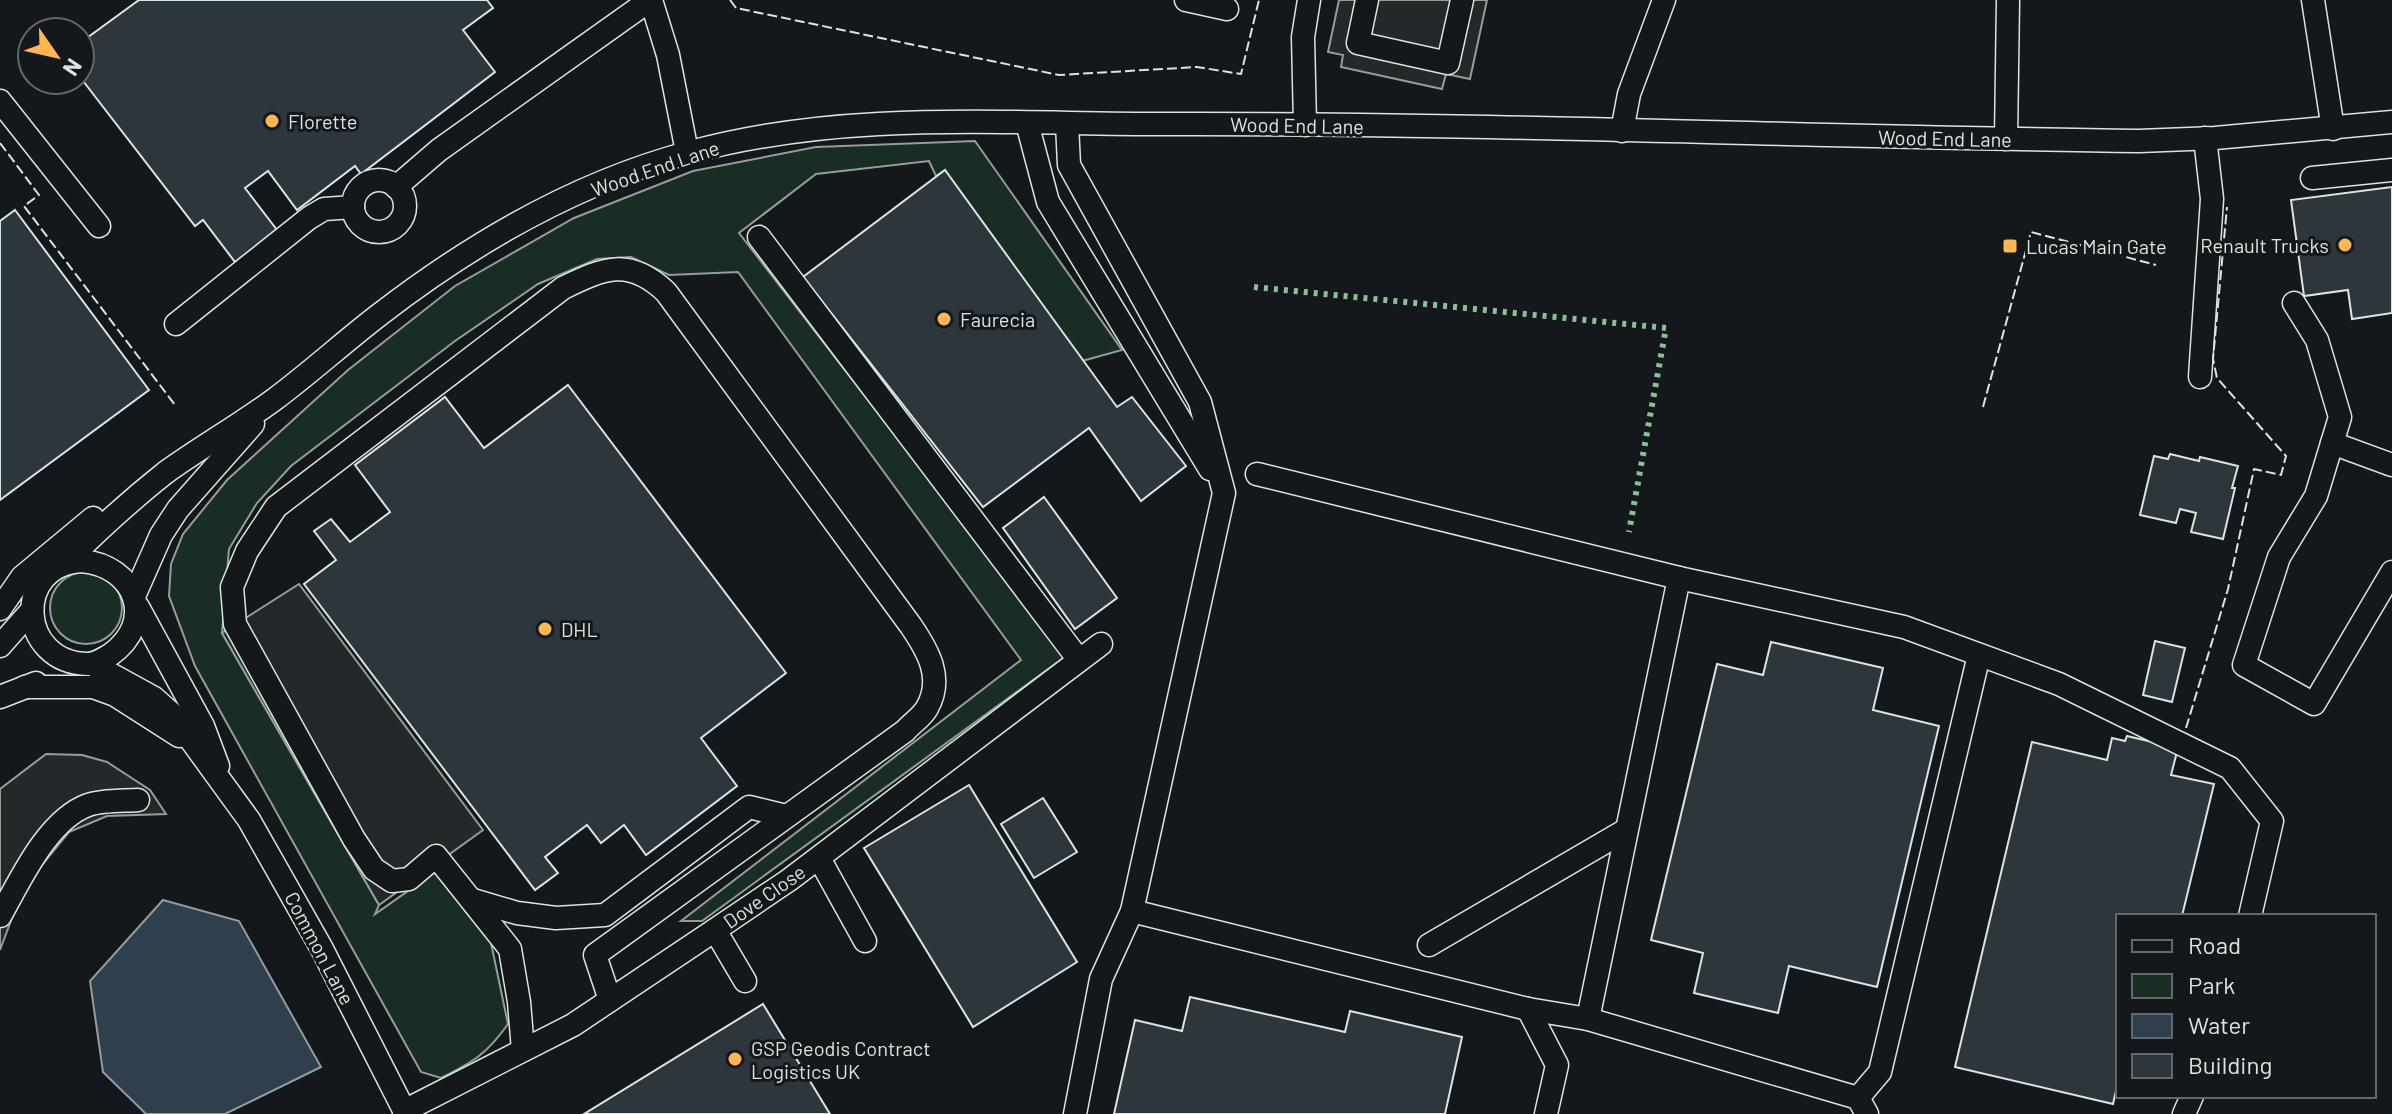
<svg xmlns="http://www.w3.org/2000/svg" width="2392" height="1114" viewBox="0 0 2392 1114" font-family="Barlow,sans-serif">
<rect width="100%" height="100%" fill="#14181c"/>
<g fill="#1a2d24" stroke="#939e99" stroke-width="2">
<path d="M975,141L1122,350L1082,361L945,170L936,176L929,161L816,174L739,233L1066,656L702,921H681L1021,660L738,272L669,275L631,257L597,259L538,284L455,341L291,466L257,503L229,549L222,633L379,905L375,914L438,870L491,943L508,1024C487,1054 473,1062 441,1078L421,1072L195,666L169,596L171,564L183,534L227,480L348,370L455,286L574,218L693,171L816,147Z"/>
<circle cx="86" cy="608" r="36"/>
</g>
<g fill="#24282b" stroke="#939e99" stroke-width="2">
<path d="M1339,0H1487L1470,79L1446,74L1442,89L1341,67L1343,55L1328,52Z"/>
<path d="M299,584L483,830L379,905L222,633Z"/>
<path d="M46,754L82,755L107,762L150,790L166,814L107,816L69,832L32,877L12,918L0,950V789Z"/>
</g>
<path fill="#2f3f4d" stroke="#939e99" stroke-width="2" d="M163,900L239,921L321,1067L225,1114H146L103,1072L90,981Z"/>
<g fill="#2c363c" stroke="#d8e6dc" stroke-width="2">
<path d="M139,0H487L493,8L463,30L495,72L361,174L355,166L297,210L268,171L245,188L277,230L235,262L203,220L195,226L80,77V43Z"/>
<path d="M945,170L1117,407L1132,397L1186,466L1141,501L1089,428L983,507L803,277Z"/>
<path d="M2392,187V313L2352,319L2348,290L2304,296L2291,200Z"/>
<path d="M15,210L149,390L0,500V221Z"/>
<path d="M568,385L786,673L701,738L737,786L646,855L624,825L601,843L587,825L545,857L558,873L535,890L304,584L336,560L314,531L331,519L350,542L390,512L355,465L445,397L484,448Z"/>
<path d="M2170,454L2199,461L2200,457L2238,466L2232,488H2235L2223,539L2191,532L2196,513L2180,509L2176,523L2140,515L2154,456L2168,459Z"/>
<path d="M1044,497L1117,598L1075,629L1003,528Z"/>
<path d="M2155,641L2185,648L2172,702L2143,695Z"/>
<path d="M1771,642L1883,668L1873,710L1939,726L1877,987L1789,966L1778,1013L1694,993L1703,953L1651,940L1717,664L1763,675Z"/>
<path d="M2127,736L2178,748L2171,775L2214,784L2182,916H2118V1082L2113,1104L1955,1067L2032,742L2107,760L2112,738L2125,741Z"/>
<path d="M969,785L1077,962L973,1027L864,848Z"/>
<path d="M1043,798L1077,852L1034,878L1001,824Z"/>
<path d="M1190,997L1345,1032L1350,1011L1462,1037L1445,1114H1114L1135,1020L1182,1031Z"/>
<path d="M763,1004L830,1114H584Z"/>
</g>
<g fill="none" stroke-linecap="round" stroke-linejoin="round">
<defs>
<g id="minor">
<path d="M651,0L668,55L687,152"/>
<path d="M1186,0L1227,9"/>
<path d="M1367,0L1358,43L1448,63L1462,0"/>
<path d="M2313,0L2333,129"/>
<path d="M0,101L99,226"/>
<path d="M1027,123L1048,202L1210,469"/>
<path d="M1067,124L1069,165L1200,402L1224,493L1132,911L1101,979L1075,1114"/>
<path d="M1305,125L1303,37L1309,0"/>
<path d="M1622,131L1629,94L1664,0"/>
<path d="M2006,139L2008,0"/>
<path d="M2312,178L2392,170"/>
<circle cx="379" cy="206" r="26"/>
<path d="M396,187L439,150L650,0"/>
<path d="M759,237L1079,660"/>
<path d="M2294,303L2317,340L2340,417L2316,496L2279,557L2244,665L2314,704L2392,572"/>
<path d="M176,324L309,218L324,209L353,207"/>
<path d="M2200,377L2212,199L2205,138"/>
<path d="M2332,443L2392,465"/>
<path d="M1257,474L1679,578L1904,627L2059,684L2230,768L2272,821L2250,916"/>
<path d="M82,561C136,566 157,622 110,655C103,659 96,664 88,664C17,663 13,564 82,561Z"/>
<path d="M66,562C97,531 131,500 165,473C201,447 240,425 275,399C311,372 344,342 379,315C471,244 577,182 691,152C845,110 1006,124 1164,124C1489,123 1814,137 2139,141L2215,138L2392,122"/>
<path d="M135,594L161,535L178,509L253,424"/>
<path d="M138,607L203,726L218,766"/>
<path d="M0,609L22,577L93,518"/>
<path d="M0,646L31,611"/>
<path d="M92,664L154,698L172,714L249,820L322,949L406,1114"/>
<path d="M25,687H93L115,695L179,736"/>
<path d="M0,697L36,683"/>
<path d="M819,858L865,941"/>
<path d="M473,900L517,913L556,918L605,915L749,807L786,816"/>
<path d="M1132,911L1528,1009L1588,1019L1858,1098L1867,1114"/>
<path d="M0,916C20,881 47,820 88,805C102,800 122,801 138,800"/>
<path d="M715,930L745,981"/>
<path d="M1429,945L1626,830"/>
<path d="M1528,1009L1557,1065L1546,1114"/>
<path d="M1588,1019L1679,578"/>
<path d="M523,1050L519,1002L510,949L436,856L409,879L392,881L374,869L354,839L235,624L232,587L247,551L276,507L563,288C604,268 629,257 666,292L911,626C928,651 944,678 927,708C922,717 911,724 905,731L595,955L610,1000"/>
<path d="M1858,1098L1880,1072L1979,655"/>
<path d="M404,1111L573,1025L715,930L789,880L1101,644"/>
<path d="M2184,1114L2192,1096"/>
</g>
</defs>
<use href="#minor" stroke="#d8e6dc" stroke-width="25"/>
<use href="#minor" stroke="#14181c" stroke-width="22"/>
<path stroke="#8ac095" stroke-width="6" stroke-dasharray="4 6" stroke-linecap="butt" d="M1254,287L1666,328L1629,532"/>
<g stroke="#d8e6dc" stroke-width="2" stroke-dasharray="10 4" stroke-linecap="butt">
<path d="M730,0L736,8L1059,75L1197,67L1241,74L1259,0"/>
<path d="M0,143L39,195L24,206L175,405"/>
<path d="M1983,407L2031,232L2156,265"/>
<path d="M2186,728L2228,589L2254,469L2281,475L2286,456L2217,378L2213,359L2227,207"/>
</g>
</g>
<g fill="#ffb74d" stroke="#14181c" stroke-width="3">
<circle cx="272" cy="121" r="8"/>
<circle cx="2345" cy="245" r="8"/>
<rect x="2002" y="238" width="16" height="16" rx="4"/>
<circle cx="944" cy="319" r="8"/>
<circle cx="545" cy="629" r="8"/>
<circle cx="735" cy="1059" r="8"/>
</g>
<g text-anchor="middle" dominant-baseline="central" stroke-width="6" stroke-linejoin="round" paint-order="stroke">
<g font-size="20" fill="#d8e6dc" stroke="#14181c" text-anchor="start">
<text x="288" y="121">Florette</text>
<text x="2329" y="245" text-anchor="end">Renault Trucks</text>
<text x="2026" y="246">Lucas Main Gate</text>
<text x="960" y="319">Faurecia</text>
<text x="561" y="629">DHL</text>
<text x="751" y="1048">GSP Geodis Contract<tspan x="751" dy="23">Logistics UK</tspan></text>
</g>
<g font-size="20" fill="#d8e6dc" stroke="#14181c">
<text transform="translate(1297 125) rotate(1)">Wood End Lane</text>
<text transform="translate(1945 138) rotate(1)">Wood End Lane</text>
<text transform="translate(655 168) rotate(-19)">Wood End Lane</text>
<text transform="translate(764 896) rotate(-35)">Dove Close</text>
<text transform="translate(320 948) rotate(62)">Common Lane</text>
</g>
</g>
<rect x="2116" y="914" width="260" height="184" fill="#14181c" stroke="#626a69" stroke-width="2"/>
<rect x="2132" y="940" width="40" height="12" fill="#14181c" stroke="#626a69" stroke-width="2"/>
<text x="2188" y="954" font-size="24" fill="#d8e6dc">Road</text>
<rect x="2132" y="974" width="40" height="24" fill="#1a2d24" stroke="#626a69" stroke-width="2"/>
<text x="2188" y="994" font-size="24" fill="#d8e6dc">Park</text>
<rect x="2132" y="1014" width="40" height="24" fill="#2f3f4d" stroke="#626a69" stroke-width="2"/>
<text x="2188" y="1034" font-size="24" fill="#d8e6dc">Water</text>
<rect x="2132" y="1054" width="40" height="24" fill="#2c363c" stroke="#626a69" stroke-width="2"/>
<text x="2188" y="1074" font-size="24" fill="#d8e6dc">Building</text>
<g transform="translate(56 56) rotate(124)"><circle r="38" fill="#14181c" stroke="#626a69" stroke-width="2"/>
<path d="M0-6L14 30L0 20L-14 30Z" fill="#ffb74d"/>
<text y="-12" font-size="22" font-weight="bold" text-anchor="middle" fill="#d8e6dc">N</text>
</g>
</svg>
